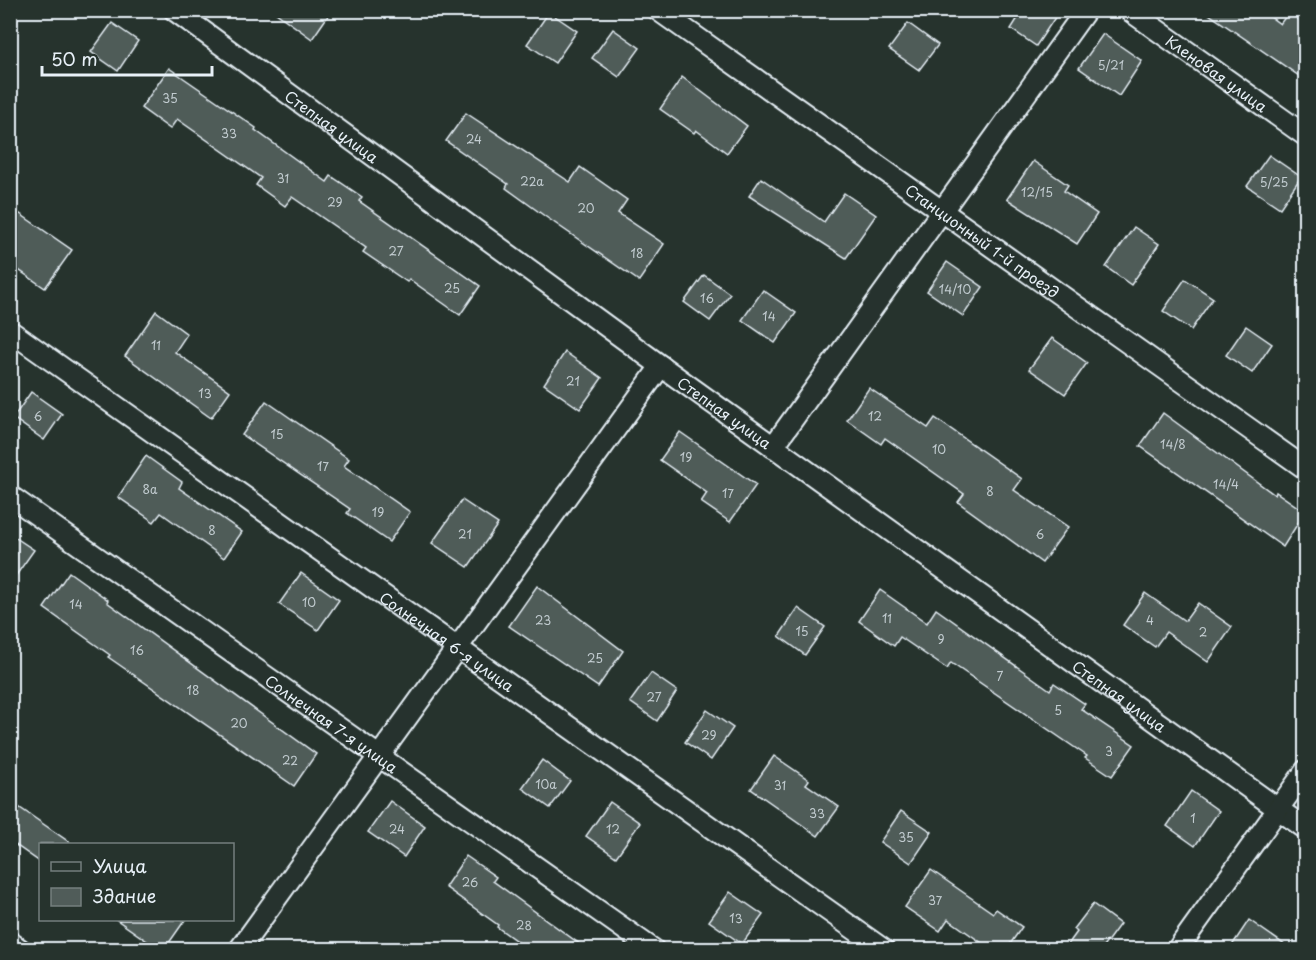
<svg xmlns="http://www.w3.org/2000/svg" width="1316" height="960" viewBox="0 0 1316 960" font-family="'Playpen Sans',sans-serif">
<rect width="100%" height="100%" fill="#26332d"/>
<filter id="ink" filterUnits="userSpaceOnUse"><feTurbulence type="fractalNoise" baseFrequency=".0167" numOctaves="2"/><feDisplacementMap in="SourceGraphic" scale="12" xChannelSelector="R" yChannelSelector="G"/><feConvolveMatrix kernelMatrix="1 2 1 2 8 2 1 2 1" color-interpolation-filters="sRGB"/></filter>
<g filter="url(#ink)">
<g fill="#505c59" stroke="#e8f1f8" stroke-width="1.5">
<path d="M272,10H332L312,39Z"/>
<path d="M1023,10H1060L1036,46L1011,29Z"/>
<path d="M1203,10H1261L1280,24L1289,12L1305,24V80Z"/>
<path d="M549,12L577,31L555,63L527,44Z"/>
<path d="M112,23L138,41L118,71L91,52Z"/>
<path d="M908,23L938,45L919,70L889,49Z"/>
<path d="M613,29L640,48L619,77L592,58Z"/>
<path d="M1103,34L1142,61L1119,96L1079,68Z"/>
<path d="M169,68L256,128L255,130L327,182L331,176L362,197L359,201L480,286L460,315L409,279L407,282L363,252L366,248L292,197L285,206L256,185L261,178L177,119L170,129L141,108Z"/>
<path d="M682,77L747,126L727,153L696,130L694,133L660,109Z"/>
<path d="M466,113L570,182L580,167L627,200L618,213L664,244L639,281L546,217L506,188L508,184L446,141Z"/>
<path d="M1269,155L1301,177L1280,208L1247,186Z"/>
<path d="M1033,161L1068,185L1064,191L1097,214L1077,244L1007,199Z"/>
<path d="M761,178L824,222L844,193L876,215L846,258L749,196Z"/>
<path d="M10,207L72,250L45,288L10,264Z"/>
<path d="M1134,227L1159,244L1131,285L1106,267Z"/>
<path d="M947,262L983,287L963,316L927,291Z"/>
<path d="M704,275L730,294L710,321L684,302Z"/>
<path d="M1185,279L1213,298L1191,330L1163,311Z"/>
<path d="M763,290L796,313L775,343L742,320Z"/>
<path d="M156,311L187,334L175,352L230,391L211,418L125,356Z"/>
<path d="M1246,326L1272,344L1252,373L1226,355Z"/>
<path d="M1052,338L1087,363L1065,394L1029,369Z"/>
<path d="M565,352L602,378L580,409L544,384Z"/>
<path d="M869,388L928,428L935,418L1022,479L1014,490L1068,527L1042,563L958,502L964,494L885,438L881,444L847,420Z"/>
<path d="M31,392L62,414L44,440L13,418Z"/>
<path d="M266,401L349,459L344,466L410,512L389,542L347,513L350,509L242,435Z"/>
<path d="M1163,413L1275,495L1276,492L1305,512L1283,547L1140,446Z"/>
<path d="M680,432L756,485L730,522L701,502L707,493L660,460Z"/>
<path d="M146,456L182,482L179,488L242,532L224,558L161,513L154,522L118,497Z"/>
<path d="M462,500L498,524L468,567L432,543Z"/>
<path d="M10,534L34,550L10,584Z"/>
<path d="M69,572L108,600L107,602L316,754L294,786L108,657L110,655L44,608Z"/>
<path d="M301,573L339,600L318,630L279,604Z"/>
<path d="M537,586L623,651L598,687L509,626Z"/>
<path d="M880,590L927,623L936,609L1050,690L1054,683L1085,704L1081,709L1134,745L1112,776L1085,758L1087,756L951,663L947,669L900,637L894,646L859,621Z"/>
<path d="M1145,593L1185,621L1198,603L1232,627L1208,662L1166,632L1155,647L1123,625Z"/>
<path d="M798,608L825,627L805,655L779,636Z"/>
<path d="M651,673L677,691L657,721L630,702Z"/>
<path d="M707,710L733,728L711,760L685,742Z"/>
<path d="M774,756L809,780L806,784L839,807L818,836L751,789Z"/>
<path d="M542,760L570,781L550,808L522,788Z"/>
<path d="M1191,791L1219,811L1195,846L1167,826Z"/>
<path d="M10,801L72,844H40V862L10,841Z"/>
<path d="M390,801L425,826L404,857L368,832Z"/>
<path d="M610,802L640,823L616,857L586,836Z"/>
<path d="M901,811L932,832L911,863L880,842Z"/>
<path d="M466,856L496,877L493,881L588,950H529L497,927L498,925L445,887Z"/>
<path d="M931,870L993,913L996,909L1022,927L1006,950H992L948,919L940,931L905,907Z"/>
<path d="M730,892L763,915L742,944L709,921Z"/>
<path d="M1093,904L1120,924L1101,950H1064L1077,932L1074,929Z"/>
<path d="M117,920H185L164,950H160Z"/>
<path d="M1249,920L1292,950H1229Z"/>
</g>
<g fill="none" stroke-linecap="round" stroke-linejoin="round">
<defs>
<g id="street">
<path id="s1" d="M174,10L661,366L1306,829"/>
<path id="s2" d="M658,10L1306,469"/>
<path id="s3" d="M1129,10L1306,136"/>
<path id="s4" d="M10,331L884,950"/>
<path d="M773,447L1086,10"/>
<path id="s5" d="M10,496L654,950"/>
<path d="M10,942L21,950"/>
<path d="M239,950L661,366"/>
<path d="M1177,950L1306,770"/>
</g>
</defs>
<use href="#street" stroke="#e8f1f8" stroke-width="24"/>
<use href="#street" stroke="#26332d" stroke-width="20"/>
</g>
</g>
<g text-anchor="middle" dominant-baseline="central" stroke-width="5" stroke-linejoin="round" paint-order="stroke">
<g font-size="12" fill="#c2ccd0">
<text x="1111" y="65">5/21</text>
<text x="170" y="98">35</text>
<text x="229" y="133">33</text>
<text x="474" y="139">24</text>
<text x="283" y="178">31</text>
<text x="532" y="181">22а</text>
<text x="1274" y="182">5/25</text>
<text x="1037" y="192">12/15</text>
<text x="335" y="202">29</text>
<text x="586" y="208">20</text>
<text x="396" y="251">27</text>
<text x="637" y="253">18</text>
<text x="452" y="288">25</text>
<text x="955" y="289">14/10</text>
<text x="707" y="298">16</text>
<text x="769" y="316">14</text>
<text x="156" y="345">11</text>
<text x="573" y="381">21</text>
<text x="205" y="393">13</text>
<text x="38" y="416">6</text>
<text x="875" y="416">12</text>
<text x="277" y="434">15</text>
<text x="1173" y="444">14/8</text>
<text x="939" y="449">10</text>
<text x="686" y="457">19</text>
<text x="323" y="466">17</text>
<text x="1226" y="484">14/4</text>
<text x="150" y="489">8а</text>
<text x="990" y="491">8</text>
<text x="728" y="493">17</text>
<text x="378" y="512">19</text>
<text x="212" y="530">8</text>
<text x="465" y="534">21</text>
<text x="1040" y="534">6</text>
<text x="309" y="602">10</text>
<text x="76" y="604">14</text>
<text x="887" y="618">11</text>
<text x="543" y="620">23</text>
<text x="1150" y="620">4</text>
<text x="802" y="631">15</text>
<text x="1203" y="632">2</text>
<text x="941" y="639">9</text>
<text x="137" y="650">16</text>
<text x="595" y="658">25</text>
<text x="1000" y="676">7</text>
<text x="193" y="690">18</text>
<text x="654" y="697">27</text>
<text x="1058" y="710">5</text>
<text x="239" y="723">20</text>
<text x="709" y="735">29</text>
<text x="1109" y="751">3</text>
<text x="290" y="760">22</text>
<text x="546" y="784">10а</text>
<text x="780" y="785">31</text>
<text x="817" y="813">33</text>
<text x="1193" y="818">1</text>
<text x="397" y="829">24</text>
<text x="613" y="829">12</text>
<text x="906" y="837">35</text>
<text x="470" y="882">26</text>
<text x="935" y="900">37</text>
<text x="736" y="918">13</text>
<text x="524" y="925">28</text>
</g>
<g font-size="15" fill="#e8f1f8" stroke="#26332d">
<text stroke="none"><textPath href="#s3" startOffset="108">Кленовая улица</textPath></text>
<text stroke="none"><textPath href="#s1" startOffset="196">Степная улица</textPath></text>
<text stroke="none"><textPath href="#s2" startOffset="398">Станционный 1-й проезд</textPath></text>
<text stroke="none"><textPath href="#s1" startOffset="682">Степная улица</textPath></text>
<text stroke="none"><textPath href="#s4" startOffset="536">Солнечная 6-я улица</textPath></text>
<text stroke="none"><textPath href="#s1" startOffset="1168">Степная улица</textPath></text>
<text stroke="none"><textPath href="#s5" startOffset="394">Солнечная 7-я улица</textPath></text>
</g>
</g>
<rect width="1316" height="960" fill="none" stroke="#26332d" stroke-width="36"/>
<rect x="18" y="18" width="1280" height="924" fill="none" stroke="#e8f1f8" stroke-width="2" filter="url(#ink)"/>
<rect x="39" y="843" width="195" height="78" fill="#26332d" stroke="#747f7e" stroke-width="1.5"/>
<rect x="51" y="862" width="30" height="9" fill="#26332d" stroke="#747f7e" stroke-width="1.5"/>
<text x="93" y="873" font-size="18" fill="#e8f1f8">Улица</text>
<rect x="51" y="888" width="30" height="18" fill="#505c59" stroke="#747f7e" stroke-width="1.5"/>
<text x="93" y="903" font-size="18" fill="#e8f1f8">Здание</text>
<path d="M42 66v9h170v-9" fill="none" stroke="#e8f1f8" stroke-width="3"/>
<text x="51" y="66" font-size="18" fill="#e8f1f8" stroke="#26332d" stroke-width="4.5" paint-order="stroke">50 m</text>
</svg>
